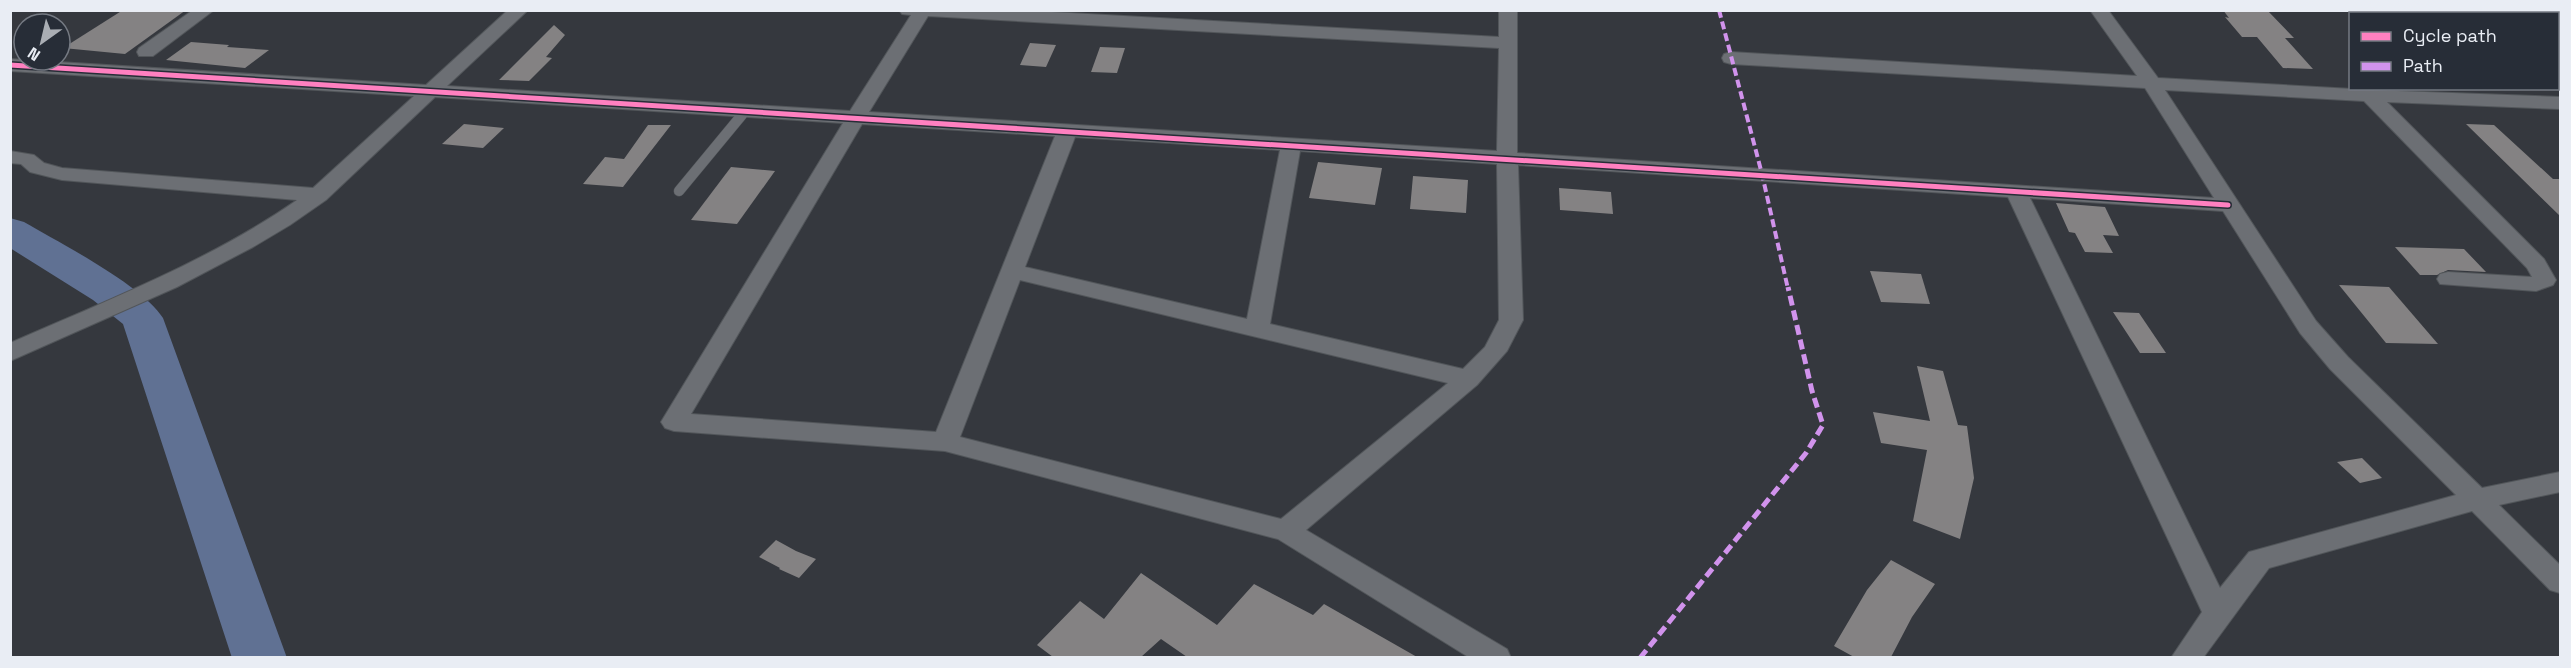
<svg xmlns="http://www.w3.org/2000/svg" width="2571" height="668" viewBox="0 0 2571 668" font-family="'Space Grotesk',sans-serif">
<rect width="100%" height="100%" fill="#35383e"/>
<g fill="none" stroke-linecap="round" stroke-linejoin="round">
<path fill="#607193" fill-rule="evenodd" d="M10,218L24,222C60,243 142,285 163,318L287,658H232L123,324L93,300L10,248Z"/>
</g>
<g fill="#848283">
<path d="M123,10H186L125,54L63,48Z"/>
<path d="M2223,10H2267L2294,38H2285L2313,69L2283,68L2257,37H2242L2225,17L2229,18Z"/>
<path d="M554,25L565,35L546,57L552,58L529,81L499,80Z"/>
<path d="M191,42L229,45L227,47L269,50L245,68L166,60Z"/>
<path d="M1030,43L1056,45L1046,67L1020,65Z"/>
<path d="M1100,47L1125,48L1117,73L1091,72Z"/>
<path d="M464,124L504,128L483,148L442,144Z"/>
<path d="M2466,124L2494,125L2553,179H2560V216Z"/>
<path d="M648,125H671L623,187L583,184L605,157L624,159Z"/>
<path d="M1318,162L1382,168L1375,205L1309,198Z"/>
<path d="M731,167L775,171L737,224L691,220Z"/>
<path d="M1413,176L1468,180L1466,213L1410,209Z"/>
<path d="M1559,188L1611,192L1613,214L1560,210Z"/>
<path d="M2056,203L2105,207L2119,236L2103,235L2113,253L2085,252L2075,233L2069,232Z"/>
<path d="M2395,247L2464,249L2486,272L2448,270L2437,275H2420Z"/>
<path d="M1870,271L1921,274L1930,304L1881,302Z"/>
<path d="M2339,285L2389,287L2438,344L2386,343Z"/>
<path d="M2113,312L2139,313L2166,353H2140Z"/>
<path d="M1917,366L1943,371L1958,425L1967,426L1974,478L1960,539L1913,521L1927,450L1881,443L1873,412L1930,421Z"/>
<path d="M2362,458L2382,478L2360,483L2337,462Z"/>
<path d="M776,540L796,551L816,559L799,578L779,569L780,568L759,557Z"/>
<path d="M1891,560L1935,584L1912,617L1891,657H1854L1834,646L1867,590Z"/>
<path d="M1141,573L1217,625L1254,584L1313,615L1324,604L1417,657H1187L1161,639L1141,657H1053L1037,645L1080,601L1104,619Z"/>
</g>
<g fill="none" stroke-linecap="round" stroke-linejoin="round">
<defs>
<path id="lane" d="M679,191L746,110"/>
<g id="street">
<path d="M193,10H214L153,56H139L137,52L139,48Z"/>
<path d="M508,10H528L447,86L850,111L911,15L902,14L899,10H1014L1499,37V10H1517V153L2214,198L2145,88L1731,64L1724,62L1722,58L1724,54L1731,52L2137,76L2090,10H2108L2158,78L2370,90L2560,97V109L2387,102L2544,259L2556,280L2553,285L2536,291L2440,284L2437,279L2440,274L2448,272L2532,277L2527,268L2364,101L2165,90L2316,321L2348,357L2482,488L2560,472V492L2499,505L2560,565V593L2550,590L2472,511L2269,568L2203,658H2171L2202,612L2008,197L1518,165L1523,320L1507,351L1477,385L1306,530L1507,649L1511,658H1470L1278,539L945,451L674,431L665,428L661,422L843,123L435,97L326,200L290,225L253,247L177,287L10,361V343C108,300 209,261 297,200L62,180L30,172L21,164L10,163V151L34,155L44,163L62,168L313,188L414,96L10,71V59L426,85ZM928,16L1499,48L1497,151L869,112ZM862,124L1055,136L936,432L691,414ZM1075,137L1280,150L1247,319L1025,267ZM1300,151L1497,164L1499,320L1485,347L1463,369L1270,324ZM2030,198L2223,211L2300,333L2330,369L2456,495L2249,552L2220,588ZM1020,280L1448,383L1281,519L960,437Z"/>
<path d="M2483,10H2502L2505,14H2486Z"/>
<path d="M2558,63L2560,64V77L2558,76Z"/>
</g>
</defs>
<use href="#lane" stroke="#52565a" stroke-width="11"/>
<use href="#street" stroke="#52565a" stroke-width="2"/>
<use href="#lane" stroke="#6c6f74" stroke-width="10"/>
<use href="#street" fill="#6c6f74" fill-rule="evenodd"/>
<path stroke="#d193ec" stroke-width="4" stroke-dasharray="8 4" stroke-linecap="butt" d="M1719,10L1762,174L1788,289"/>
<path stroke="#d193ec" stroke-width="5" stroke-dasharray="10 5" stroke-linecap="butt" d="M1640,658L1806,453L1823,425L1812,391L1788,287"/>
<defs>
<path id="cycleway" d="M10,65L2228,205"/>
</defs>
<use href="#cycleway" stroke="#272d37" stroke-width="8"/>
<use href="#cycleway" stroke="#ff80c0" stroke-width="5"/>
</g>
<rect width="2571" height="668" fill="none" stroke="#e9edf4" stroke-width="24"/>
<rect x="2349" y="12" width="210" height="78" fill="#272d37" stroke="#757a83" stroke-width="1.5"/>
<rect x="2361" y="32" width="30" height="9" fill="#ff80c0" stroke="#757a83" stroke-width="1.5"/>
<text x="2403" y="42" font-size="18" fill="#e9edf4">Cycle path</text>
<rect x="2361" y="62" width="30" height="9" fill="#d193ec" stroke="#757a83" stroke-width="1.5"/>
<text x="2403" y="72" font-size="18" fill="#e9edf4">Path</text>
<g transform="translate(42 42) rotate(214)"><circle r="28" fill="#272d37" stroke="#757a83" stroke-width="1.5"/>
<path d="M0-4.5L10 22L0 15L-10 22Z" fill="#aaaeb4"/>
<text y="-9" font-size="16" font-weight="bold" text-anchor="middle" fill="#e9edf4">N</text>
</g>
</svg>
